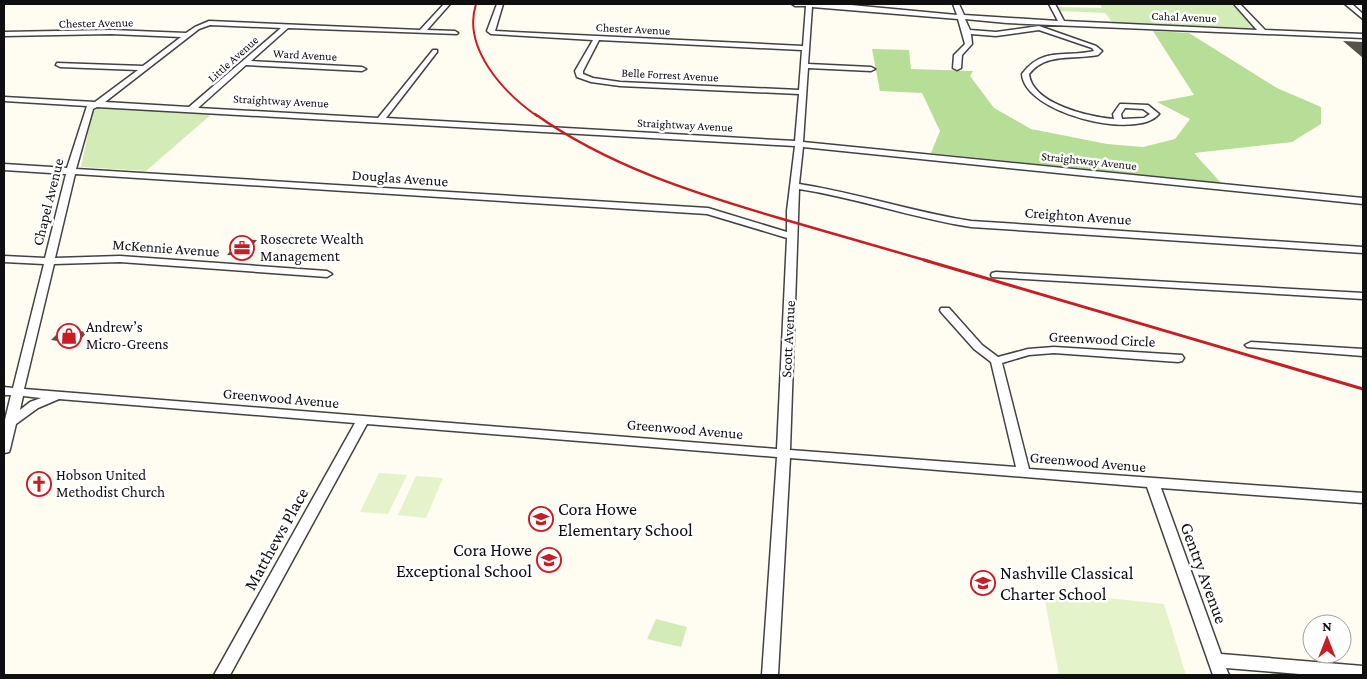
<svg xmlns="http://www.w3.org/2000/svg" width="1367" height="679" viewBox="0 0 1367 679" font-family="'Crimson Pro',serif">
<rect width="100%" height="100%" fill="#fffcf1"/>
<g fill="#d3ecb7">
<path d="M1100,4H1232L1253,26V28L1113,23L1105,13L1059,11L1057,7L1102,8Z"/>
<path d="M99,105L214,112L146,171L81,167L93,109Z"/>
<path d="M656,619L687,627L681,647L647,639Z"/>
</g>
<path fill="#b6de96" d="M1153,31L1189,33L1277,88L1321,107V124L1292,142L1194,153L1221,183L931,153L940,131L922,93L880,91L872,49L909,50L911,69L973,71L970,76L994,108L1031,129L1107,144L1143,147L1175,139L1190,119L1157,102L1194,95Z"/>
<g fill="#e5f3ca">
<path d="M379,473L407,475L388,514L360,512Z"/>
<path d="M416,476L443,478L426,518L398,515Z"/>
<path d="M1043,591L1164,604L1186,675H1059Z"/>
</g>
<g fill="#58504a">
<path d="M1343,41L1363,42V58Z"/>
<path d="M240,239L257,240L243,256L227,255Z"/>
<path d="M62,329L87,332L77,344L51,340Z"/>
</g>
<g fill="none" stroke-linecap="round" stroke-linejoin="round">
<defs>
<g id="minor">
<path d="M444,4H450L427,30L455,31L458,33L457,34L288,28L251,61L362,67L366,69L362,71L246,65L198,108L378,118L433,50H437V52L386,118L795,141L799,94L620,86L591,82L577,77L575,71L593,40L491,34L487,31L497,4H503L495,31L803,46L806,6H795L792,4H840L957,15L953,4H959L964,15L1058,21L1049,4H1055L1064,21L1257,30L1234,4H1240L1265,30L1363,34V38L1007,23L965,19L970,30L996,32L1039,26L1096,46L1102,51L1098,55C1073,60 1047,52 1029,74C1032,104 1089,117 1114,119L1113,114L1120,104H1123L1148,105L1159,114C1137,141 1024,113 1022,74C1043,46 1066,58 1094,51L1092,48L1039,30L996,36L971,34L972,44L962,55L961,68L957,70L953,68L954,55L965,44L958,19L812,7L808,64L871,67L875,69L871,71L808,68L803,142L1363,198V204L803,147L799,184C857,193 913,212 971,221L1363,247V253L971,227C913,218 857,198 799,189L790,450L1016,467L991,362L974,349L941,312L940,310L941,308H949L982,345L998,357L1028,349L1054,347L1182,355L1184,358L1182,361L1178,362L1054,353L1029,355L1002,363L1029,469L1363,493V503L1161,488L1221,654L1363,666V675H1311L1226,668L1229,675H1213L1147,487L790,458L778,675H762L777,457L367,424L230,675H214L355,423L59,399L38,408L16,424L10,449L9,452L4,453V424L11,395H4V387L13,388L44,264L4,262V256L45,258L66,174L4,170V164L67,168L87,106L4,101V97L95,102L138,70L60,67L56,65L57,63L143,66L181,37L111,34L4,36V32L111,30L186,33L195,27L209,21L420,30ZM210,25L281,28L189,107L105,102L199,29ZM599,40L802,50L799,90L620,82L593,78L583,74V71ZM97,107L795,146L787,211V232L708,208L76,169L93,109ZM1125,108L1143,109L1150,114L1144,118L1122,119L1121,114ZM75,174L707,214L787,238L777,449L24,389L54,264L120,262L327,277L332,274L327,271L120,256L55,258ZM23,396L41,398L30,402L20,410Z"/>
<path d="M1345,4H1352L1363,14V19Z"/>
<path d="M996,272L1363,293V299L992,277L991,275L992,273Z"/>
<path d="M1251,342L1363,349V356L1247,347L1245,345Z"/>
</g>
</defs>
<use href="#minor" stroke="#424242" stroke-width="3"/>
<use href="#minor" fill="#fff" fill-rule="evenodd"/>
<path stroke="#c71e26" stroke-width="2" d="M476,4C462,48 503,92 537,116"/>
<path stroke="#c71e26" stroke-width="2.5" d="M535,114C608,166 694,193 779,218C829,232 878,247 928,261"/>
<path stroke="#c71e26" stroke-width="3" d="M924,260L1363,389"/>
</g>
<defs>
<symbol id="office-ring" viewBox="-11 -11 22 22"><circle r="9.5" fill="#fff" stroke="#c71e26" stroke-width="1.5"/><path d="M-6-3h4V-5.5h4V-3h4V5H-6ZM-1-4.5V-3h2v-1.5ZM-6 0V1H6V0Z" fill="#c71e26"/></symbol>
<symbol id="shop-ring" viewBox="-11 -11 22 22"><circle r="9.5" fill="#fff" stroke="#c71e26" stroke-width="1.5"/><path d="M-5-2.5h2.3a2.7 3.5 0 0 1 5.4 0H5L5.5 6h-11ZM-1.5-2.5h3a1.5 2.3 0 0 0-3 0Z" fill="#c71e26"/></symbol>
<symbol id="church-ring" viewBox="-11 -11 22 22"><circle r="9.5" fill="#fff" stroke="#c71e26" stroke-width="1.5"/><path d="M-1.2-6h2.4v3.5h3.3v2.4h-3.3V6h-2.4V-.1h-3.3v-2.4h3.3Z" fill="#c71e26"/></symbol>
<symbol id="school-ring" viewBox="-11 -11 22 22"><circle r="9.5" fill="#fff" stroke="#c71e26" stroke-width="1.5"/><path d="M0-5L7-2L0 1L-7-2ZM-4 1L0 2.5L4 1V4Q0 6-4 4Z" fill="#c71e26"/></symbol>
</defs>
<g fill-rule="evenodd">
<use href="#office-ring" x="228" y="234" width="28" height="28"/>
<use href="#shop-ring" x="55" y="322" width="28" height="28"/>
<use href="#church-ring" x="25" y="470" width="28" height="28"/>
<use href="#school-ring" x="527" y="505" width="28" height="28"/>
<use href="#school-ring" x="535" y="546" width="28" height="28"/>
<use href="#school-ring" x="969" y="569" width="28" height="28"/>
</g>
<g text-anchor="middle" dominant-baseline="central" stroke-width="5" stroke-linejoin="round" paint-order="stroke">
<g font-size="12" fill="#0f0f0f" stroke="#fff">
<text transform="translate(1184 17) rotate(2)">Cahal Avenue</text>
<text transform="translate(96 23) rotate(-1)">Chester Avenue</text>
<text transform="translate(633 29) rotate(3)">Chester Avenue</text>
<text transform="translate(305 55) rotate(3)">Ward Avenue</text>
<text transform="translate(233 59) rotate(-42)">Little Avenue</text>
<text transform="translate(670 75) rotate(3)">Belle Forrest Avenue</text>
<text transform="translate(281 101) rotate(3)">Straightway Avenue</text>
<text transform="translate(685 125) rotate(3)">Straightway Avenue</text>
<text transform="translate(1089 161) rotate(6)">Straightway Avenue</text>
</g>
<g font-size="15" fill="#0f0f0f" stroke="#fff">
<text transform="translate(400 178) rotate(4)">Douglas Avenue</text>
<text transform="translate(48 202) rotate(-76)">Chapel Avenue</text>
<text transform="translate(1078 216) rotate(4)">Creighton Avenue</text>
<text transform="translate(166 248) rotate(4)">McKennie Avenue</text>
<text transform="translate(788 339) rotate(-87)">Scott Avenue</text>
<text transform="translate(1102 339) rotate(3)">Greenwood Circle</text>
<text transform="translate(281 398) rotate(5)">Greenwood Avenue</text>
<text transform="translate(685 429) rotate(5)">Greenwood Avenue</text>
<text transform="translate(1088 462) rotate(5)">Greenwood Avenue</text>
</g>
<g font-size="15" fill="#0f0f0f" stroke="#fff" text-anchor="start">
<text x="260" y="239">Rosecrete Wealth<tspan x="260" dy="17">Management</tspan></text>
<text x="86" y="327">Andrew’s<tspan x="86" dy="17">Micro-Greens</tspan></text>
<text x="56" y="475">Hobson United<tspan x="56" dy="17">Methodist Church</tspan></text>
</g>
<g font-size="18" fill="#0f0f0f" stroke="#fff" text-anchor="start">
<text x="558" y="509">Cora Howe<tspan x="558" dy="21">Elementary School</tspan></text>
<text x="532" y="550" text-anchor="end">Cora Howe<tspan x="532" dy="21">Exceptional School</tspan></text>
<text x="1000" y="573">Nashville Classical<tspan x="1000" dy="21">Charter School</tspan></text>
</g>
<g font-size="18" fill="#0f0f0f" stroke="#fff">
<text transform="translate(276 539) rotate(-61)">Matthews Place</text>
<text transform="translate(1204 573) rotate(70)">Gentry Avenue</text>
</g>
</g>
<rect width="1367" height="679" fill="none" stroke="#0f0f0f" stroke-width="10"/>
<g transform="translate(1327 639)"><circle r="24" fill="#ffffff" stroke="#9f9f9f"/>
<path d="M0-4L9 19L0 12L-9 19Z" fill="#c71e26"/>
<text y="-8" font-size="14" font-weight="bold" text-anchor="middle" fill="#0f0f0f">N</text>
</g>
</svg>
